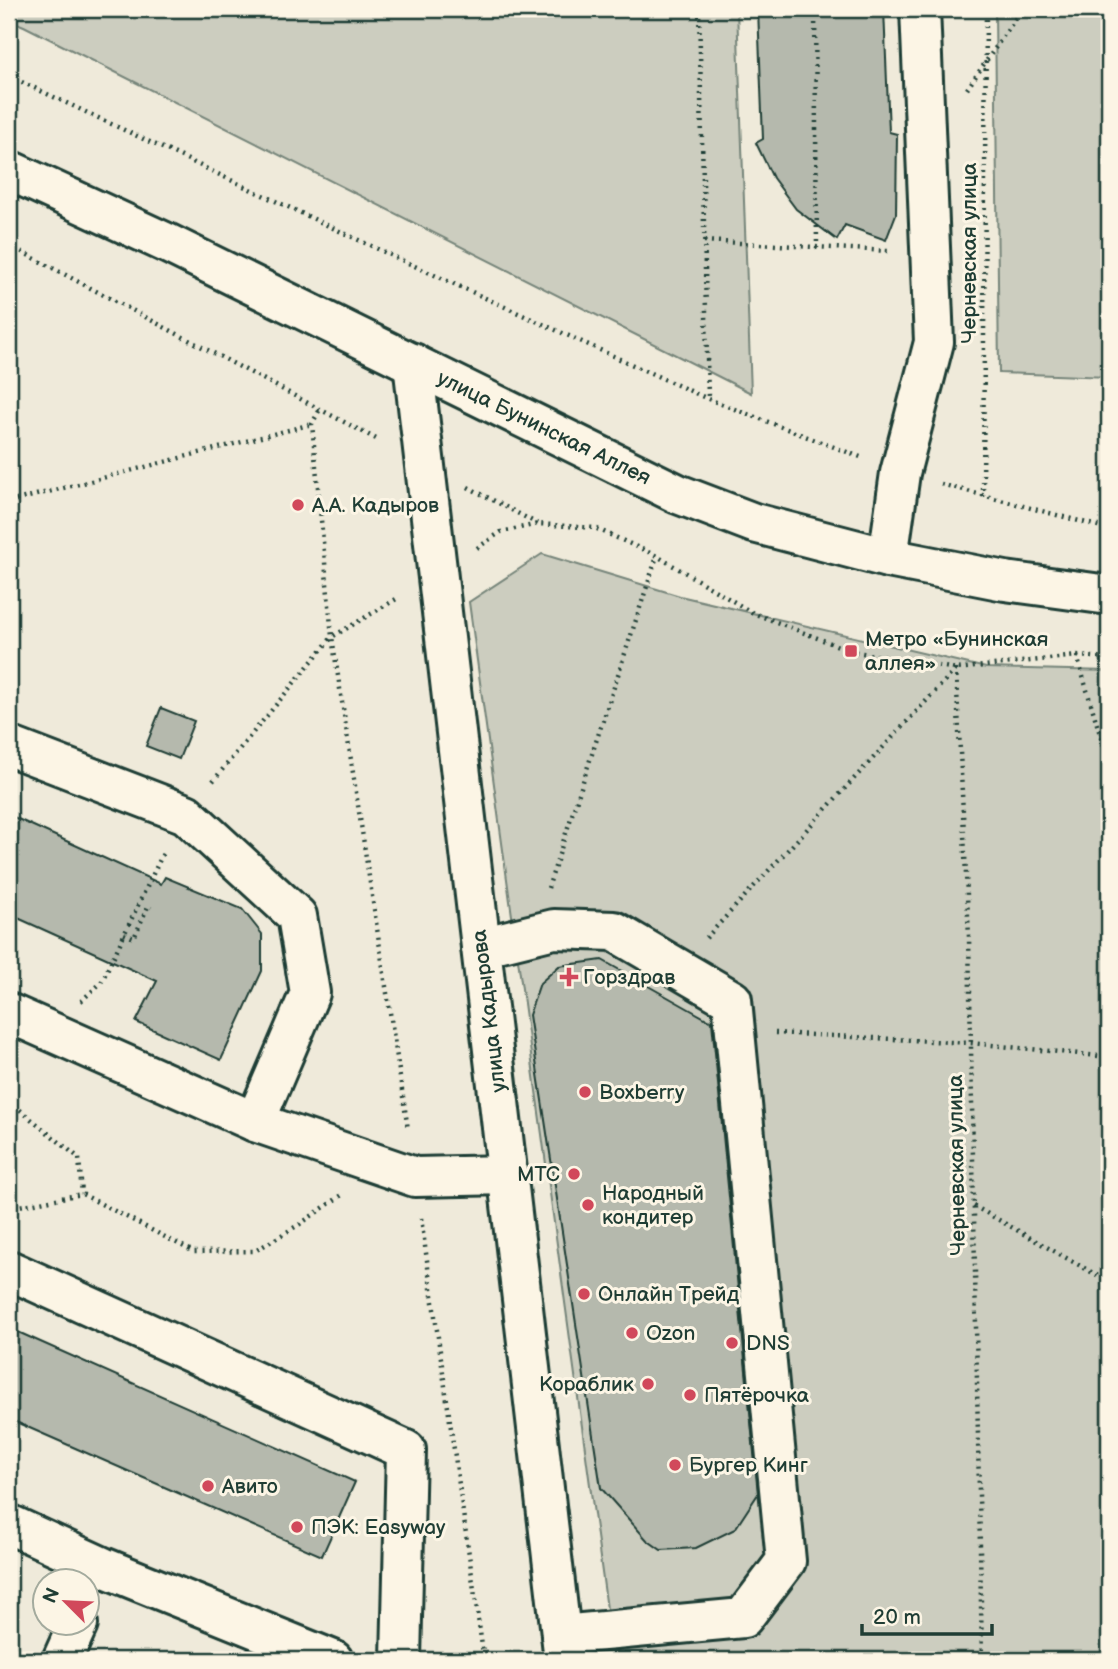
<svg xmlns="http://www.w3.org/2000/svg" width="1118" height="1669" viewBox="0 0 1118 1669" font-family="'Balsamiq Sans',sans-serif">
<rect width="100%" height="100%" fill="#efeada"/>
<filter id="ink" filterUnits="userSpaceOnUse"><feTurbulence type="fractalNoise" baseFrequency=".0143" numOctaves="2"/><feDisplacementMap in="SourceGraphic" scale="14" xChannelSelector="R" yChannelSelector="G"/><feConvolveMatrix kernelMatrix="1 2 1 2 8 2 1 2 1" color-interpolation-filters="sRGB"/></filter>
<g filter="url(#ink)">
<g fill="#cccdbf" stroke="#76857a" stroke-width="2">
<path d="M9,9H737L751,393L24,26L9,20Z"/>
<path d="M995,9H1109V377L999,373Z"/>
<path d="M542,554L680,596L986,668L1109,671V1660H614L469,602Z"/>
</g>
<g fill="#b5b9ad" stroke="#1f3d34" stroke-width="2">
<path d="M758,9H884L889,132L897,134L896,214L886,240L845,225L837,240L796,209L773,178L756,143L763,139Z"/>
<path d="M161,708L194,721L179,759L146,746Z"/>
<path d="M9,815L161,884L165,877L242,909L262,934V971L221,1060L136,1022L157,981L9,914Z"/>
<path d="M602,960L712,1022L758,1494L735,1529L696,1548L661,1550L647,1540L601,1488L529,1015L540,983L559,966Z"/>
<path d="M9,1328L355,1482L322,1556L9,1419Z"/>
</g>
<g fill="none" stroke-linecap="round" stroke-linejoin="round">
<defs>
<g id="minor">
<path d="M9,170L169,244L678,494L754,523L888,558L1005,581L1109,595"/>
<path d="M413,363L564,1660"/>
<path d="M888,558L900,473L934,342L920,9"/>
<path d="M9,746L186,814L297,916L310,993L255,1122"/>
<path d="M481,947L554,929L614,931L732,1000L786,1561L743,1618L561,1635"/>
<path d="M9,1013L255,1122L415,1177L508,1175"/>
<path d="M9,1270L406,1450L401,1660"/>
<path d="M9,1524L103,1567L333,1660"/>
<path d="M62,1660L78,1624"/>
</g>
</defs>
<use href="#minor" stroke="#1f3d34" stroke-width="44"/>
<g stroke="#1f3d34" stroke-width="4.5" stroke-dasharray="2 5" stroke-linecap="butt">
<path d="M699,9L708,399"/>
<path d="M815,9L817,248"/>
<path d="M9,76L397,258L708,399L863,458"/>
<path d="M967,89L1022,9"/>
<path d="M704,241L888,251"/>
<path d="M9,245L380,441"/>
<path d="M319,411L312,424L332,637L408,1129"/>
<path d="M941,484L1109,529"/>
<path d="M468,487L538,524"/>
<path d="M983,497L986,9"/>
<path d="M9,502L312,424"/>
<path d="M477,548L501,532L538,524L595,528L657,556L753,613L851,651L956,669L1077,656L1109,658"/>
<path d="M1077,656L1109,765"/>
<path d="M956,669L969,937L982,1660"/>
<path d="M213,781L332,637L398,598"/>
<path d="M548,888L657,556"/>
<path d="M124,934L134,938L148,906L151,908"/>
<path d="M706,938L955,670"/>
<path d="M81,1001L101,983L164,851"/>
<path d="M775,1033L971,1043L1109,1057"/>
<path d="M9,1101L79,1158L82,1194"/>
<path d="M974,1206L1109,1282"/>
<path d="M9,1212L14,1207L82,1194L194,1252L255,1251L300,1224L342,1195"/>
<path d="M421,1218L484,1660"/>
</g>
<use href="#minor" stroke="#fcf5e5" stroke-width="38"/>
</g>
</g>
<g fill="#d1495b" stroke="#fcf5e5" stroke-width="2.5">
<circle cx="298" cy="505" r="7"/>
<rect x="844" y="644" width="14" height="14" rx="3.5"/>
<path d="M565.5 966.5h7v7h7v7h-7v7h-7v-7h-7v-7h7z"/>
<circle cx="585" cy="1092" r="7"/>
<circle cx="574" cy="1174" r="7"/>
<circle cx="588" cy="1205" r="7"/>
<circle cx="584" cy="1294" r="7"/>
<circle cx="632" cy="1333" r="7"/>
<circle cx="732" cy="1343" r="7"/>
<circle cx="648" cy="1384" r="7"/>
<circle cx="690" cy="1395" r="7"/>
<circle cx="675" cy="1465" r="7"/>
<circle cx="208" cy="1486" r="7"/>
<circle cx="297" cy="1527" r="7"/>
</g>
<g text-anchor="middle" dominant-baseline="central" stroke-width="6" stroke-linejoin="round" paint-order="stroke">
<g font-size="21" fill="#1f3d34" stroke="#fcf5e5">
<text transform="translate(969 253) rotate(-90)">Черневская улица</text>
<text transform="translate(544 428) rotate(26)">улица Бунинская Аллея</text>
<text transform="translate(489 1011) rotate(-97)">улица Кадырова</text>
<text transform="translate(957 1165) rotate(-91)">Черневская улица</text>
</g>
<g font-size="21" fill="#1f3d34" stroke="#fcf5e5" text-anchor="start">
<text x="312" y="505">А.А. Кадыров</text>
<text x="865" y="639">Метро «Бунинская<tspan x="865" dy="24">аллея»</tspan></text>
<text x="583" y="977">Горздрав</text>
<text x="599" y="1092">Boxberry</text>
<text x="560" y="1174" text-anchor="end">МТС</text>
<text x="602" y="1193">Народный<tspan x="602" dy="24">кондитер</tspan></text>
<text x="598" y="1294">Онлайн Трейд</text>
<text x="646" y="1333">Ozon</text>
<text x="746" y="1343">DNS</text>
<text x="634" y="1384" text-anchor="end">Кораблик</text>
<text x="704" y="1395">Пятёрочка</text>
<text x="689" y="1465">Бургер Кинг</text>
<text x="222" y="1486">Авито</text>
<text x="311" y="1527">ПЭК: Easyway</text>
</g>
</g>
<rect width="1118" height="1669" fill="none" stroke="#fcf5e5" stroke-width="35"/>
<rect x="18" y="18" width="1083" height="1634" fill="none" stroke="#1f3d34" stroke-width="2.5" filter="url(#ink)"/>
<g transform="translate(66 1602) rotate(294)"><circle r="33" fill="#fcf5e5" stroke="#a4ab9e" stroke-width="2"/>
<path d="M0-5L12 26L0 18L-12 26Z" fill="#d1495b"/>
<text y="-10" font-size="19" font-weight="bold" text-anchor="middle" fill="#1f3d34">N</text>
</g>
<path d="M862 1624v10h130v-10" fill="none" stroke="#1f3d34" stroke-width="3.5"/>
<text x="873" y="1624" font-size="21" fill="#1f3d34" stroke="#fcf5e5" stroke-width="5" paint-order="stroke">20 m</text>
</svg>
